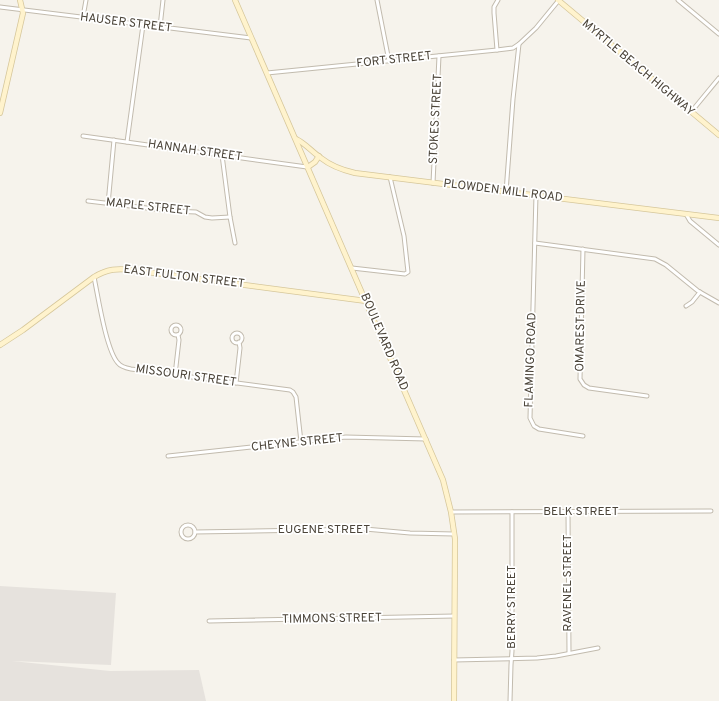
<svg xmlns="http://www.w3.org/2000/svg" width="719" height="701" viewBox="0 0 719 701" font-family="Overpass,sans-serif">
<rect width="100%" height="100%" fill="#f6f3ec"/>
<path fill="#e6e2dd" d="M0,586L116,593L111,665L12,661L110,671L199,670L206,701H0Z"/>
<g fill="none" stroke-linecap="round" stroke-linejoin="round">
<defs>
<g id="street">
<path d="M377,0L389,61"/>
<path d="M678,0L719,34"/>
<path d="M0,7L251,38"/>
<path d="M83,17L86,0"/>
<path d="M160,27L163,0"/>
<path d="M497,50L494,13V7L498,0"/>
<path d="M267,73L497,50L513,48L519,44"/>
<path d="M691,112L719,78"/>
<path d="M83,136L307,167"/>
<path d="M127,142L143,25"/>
<path d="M222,155L230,217L235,243"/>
<path d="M433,183L439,56"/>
<path d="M506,192L513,99L519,44L536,28L559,0"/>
<path d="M536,195L530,418L534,426L539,429L583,436"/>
<path d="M88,201L172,211L196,212L205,217L212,218L230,217"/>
<path d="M108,204L114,140"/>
<path d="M686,214L690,221L719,245"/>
<path d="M535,243L655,259L666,265L698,291L719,303"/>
<path d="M583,249L580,379L584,385L589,388L647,396"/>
<path d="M352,268L405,274L408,272L404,236L390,177"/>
<path d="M94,277C98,296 106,350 118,363C121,367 126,368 131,369L290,390L293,392L296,397L301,442"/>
<path d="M686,306L692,302L700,292"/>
<circle cx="176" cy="330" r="5"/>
<circle cx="237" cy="338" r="5"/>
<path d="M175,375L179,340L178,335"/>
<path d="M236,383L240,348L239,342"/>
<path d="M168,456L346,437L426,439"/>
<path d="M451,512L711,511"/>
<path d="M568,512L569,653"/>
<circle cx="188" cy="532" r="7"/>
<path d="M195,532L365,529L410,533L454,534"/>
<path d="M209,621L454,616"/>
<path d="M454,660L537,658L556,656L598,648"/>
<path d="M510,701L511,665L512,651V512"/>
</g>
<g id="secondary">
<path d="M235,0L443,480L451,512L455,539L454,701"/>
<path d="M558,0L719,135"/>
<path d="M0,113L23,13L20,0"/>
<path d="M296,139C305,143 312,152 321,158C331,166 342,170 355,173L719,218"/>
<path d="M308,167L315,162L319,156"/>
<path d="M0,345L23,330L94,277C107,269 118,268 132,270L366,301"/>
</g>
</defs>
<use href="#street" stroke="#c2bbae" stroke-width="5"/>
<use href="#secondary" stroke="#d6c79b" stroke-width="6"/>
<use href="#street" stroke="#fff" stroke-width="3"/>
<use href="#secondary" stroke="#fff3cd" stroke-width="4.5"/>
</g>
<g text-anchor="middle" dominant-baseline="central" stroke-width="3.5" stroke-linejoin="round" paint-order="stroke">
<g font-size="12" fill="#4b4439" stroke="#fff">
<text transform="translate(126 23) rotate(7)">HAUSER STREET</text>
<text transform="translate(394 60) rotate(-6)">FORT STREET</text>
<text transform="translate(638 68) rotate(40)">MYRTLE BEACH HIGHWAY</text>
<text transform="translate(436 119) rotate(-87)">STOKES STREET</text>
<text transform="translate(195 151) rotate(8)">HANNAH STREET</text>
<text transform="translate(503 191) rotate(7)">PLOWDEN MILL ROAD</text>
<text transform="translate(148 207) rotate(6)">MAPLE STREET</text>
<text transform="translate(184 277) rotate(7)">EAST FULTON STREET</text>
<text transform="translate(581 326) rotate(-89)">OMAREST DRIVE</text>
<text transform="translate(384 342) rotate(67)">BOULEVARD ROAD</text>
<text transform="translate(531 360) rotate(-88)">FLAMINGO ROAD</text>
<text transform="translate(186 376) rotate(8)">MISSOURI STREET</text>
<text transform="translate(297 443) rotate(-6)">CHEYNE STREET</text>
<text x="581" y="512">BELK STREET</text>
<text x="324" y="530">EUGENE STREET</text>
<text transform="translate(568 583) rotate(-90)">RAVENEL STREET</text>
<text transform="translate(512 607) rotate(-90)">BERRY STREET</text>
<text transform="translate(332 619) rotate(-1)">TIMMONS STREET</text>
</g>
</g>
</svg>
